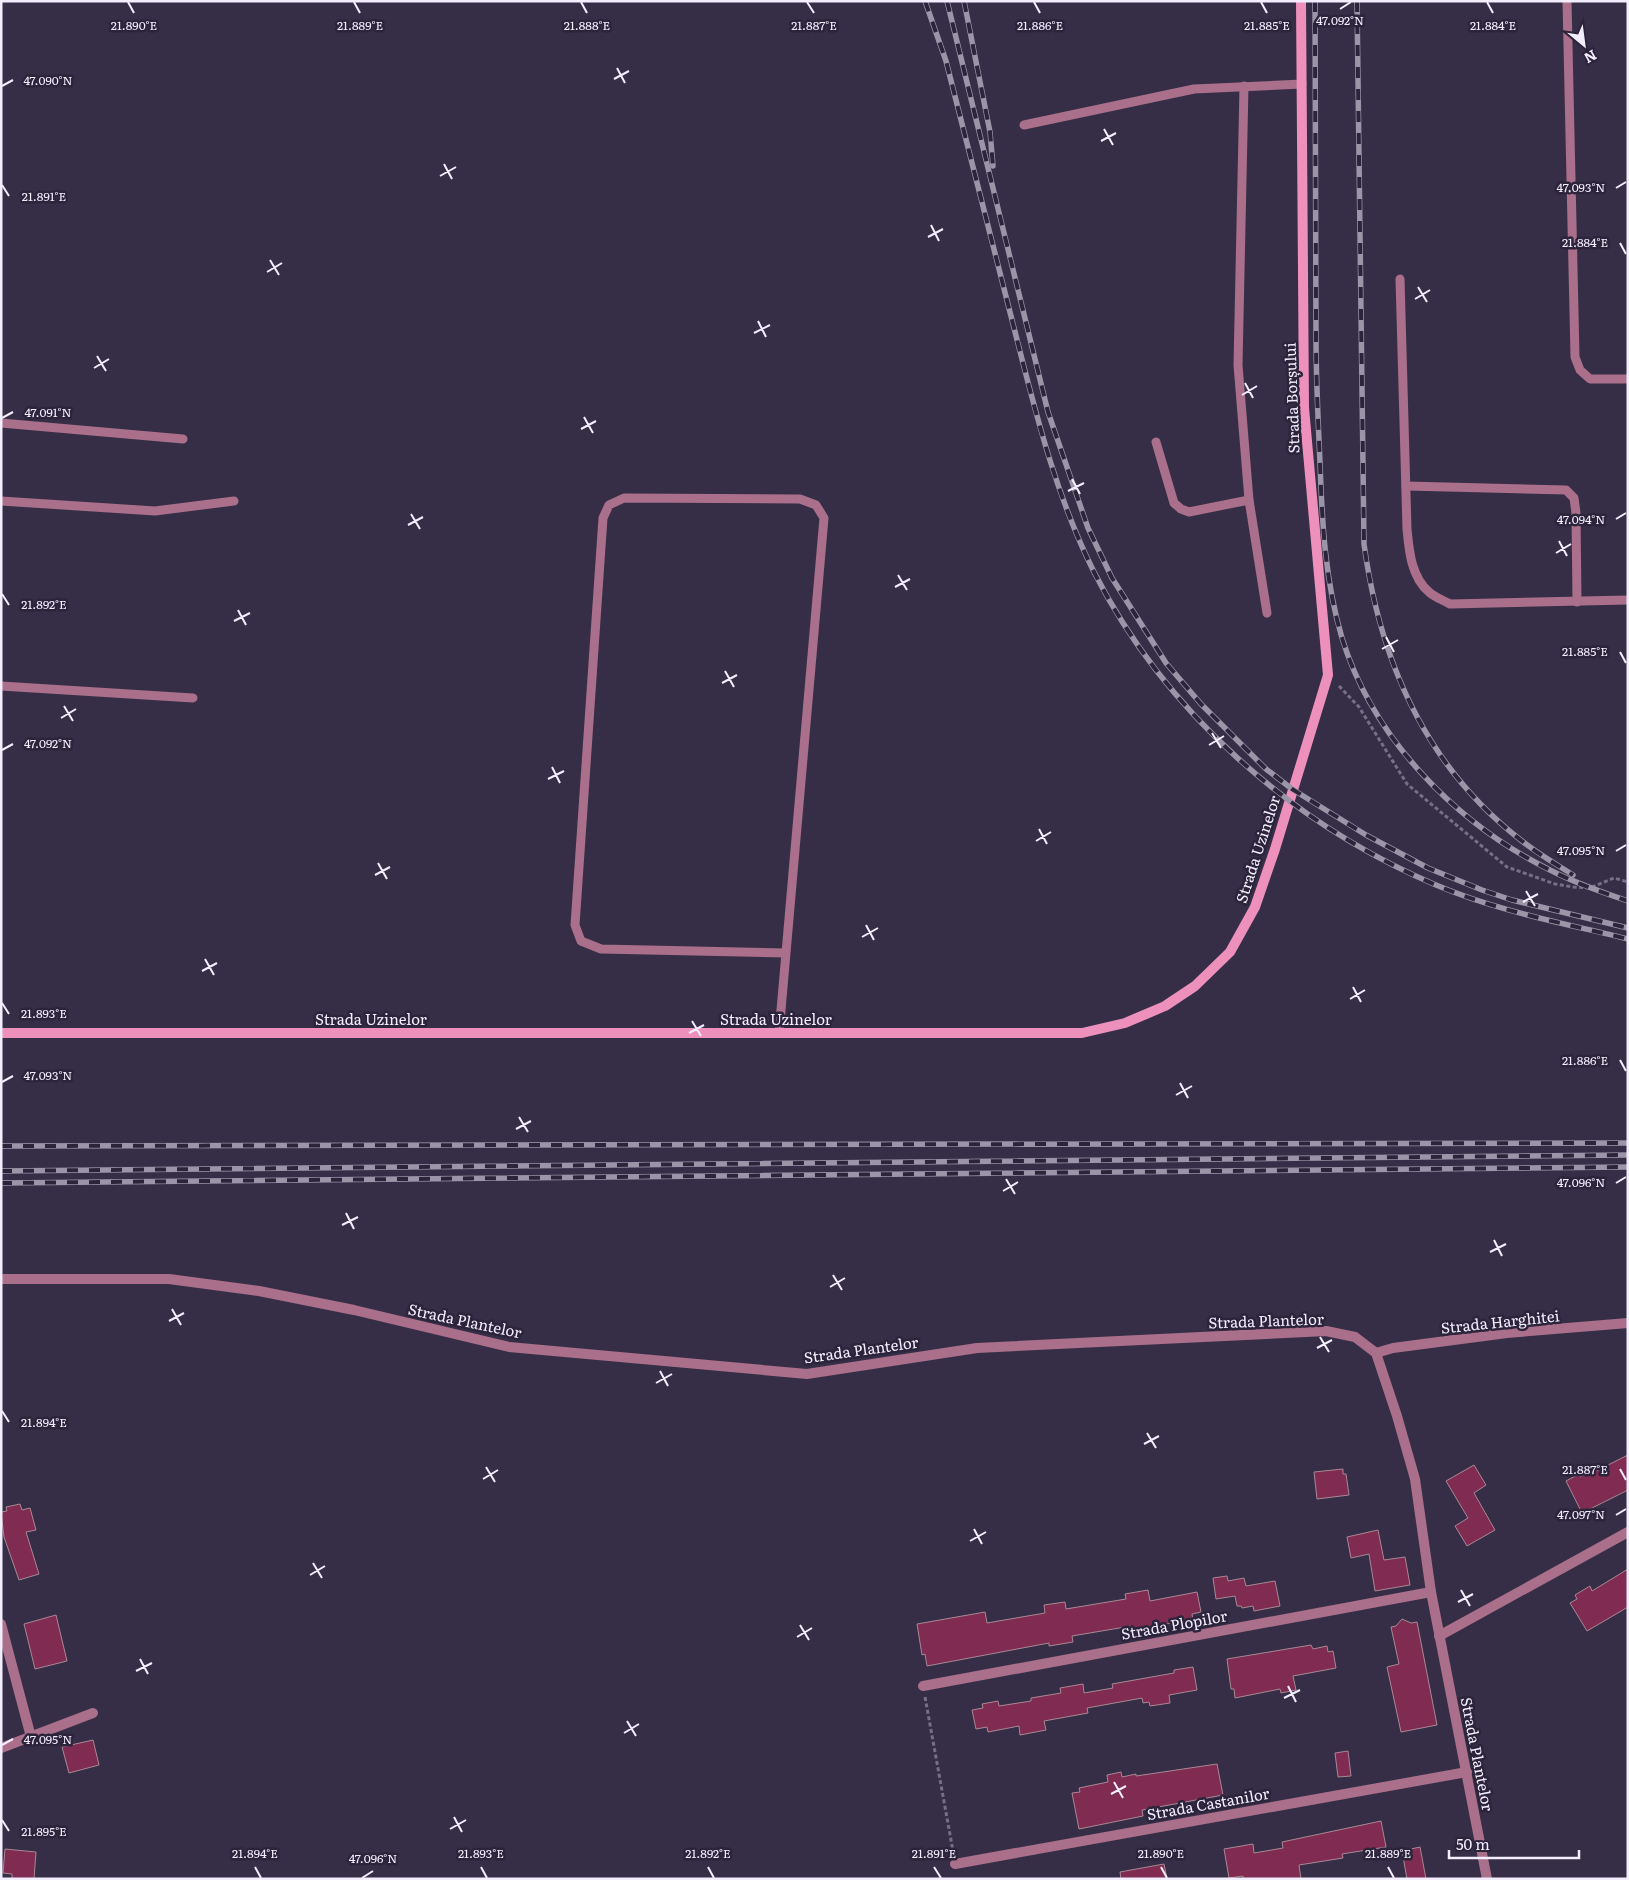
<svg xmlns="http://www.w3.org/2000/svg" width="1629" height="1880" viewBox="0 0 1629 1880" font-family="Literata,serif">
<rect width="100%" height="100%" fill="#362e46"/>
<g fill="#7f2b52" stroke="#aa8894">
<path d="M1628,1455V1490L1582,1513L1566,1481L1579,1474L1580,1477L1594,1470V1472Z"/>
<path d="M1474,1465L1486,1485L1474,1493L1495,1530L1467,1546L1455,1526L1468,1518L1446,1481Z"/>
<path d="M1343,1469V1474H1346L1349,1495L1317,1499L1314,1472Z"/>
<path d="M20,1504L22,1510L30,1508L36,1530L26,1532L39,1574L19,1580L4,1537L1,1512L7,1511L6,1507Z"/>
<path d="M1378,1530L1384,1560L1405,1557L1410,1585L1375,1591L1369,1554L1351,1558L1347,1537Z"/>
<path d="M1628,1569V1607L1587,1631L1570,1603L1577,1599L1575,1595L1590,1586L1592,1591Z"/>
<path d="M1227,1576L1228,1581L1244,1578L1246,1586L1275,1581L1280,1606L1254,1611L1253,1606L1242,1608L1241,1606H1237L1235,1596L1216,1599L1213,1578Z"/>
<path d="M1148,1590L1150,1601L1197,1592L1201,1612L1192,1614L1193,1620L1131,1629V1626L1072,1636L1073,1642L1049,1646V1643L927,1666L925,1654L922,1655L917,1624L985,1612L987,1623L1045,1613L1044,1605L1065,1602L1066,1609L1126,1599L1125,1594Z"/>
<path d="M56,1615L67,1661L35,1669L24,1624Z"/>
<path d="M1402,1619L1411,1623L1417,1622L1437,1725L1401,1732L1387,1667L1399,1664L1391,1627L1396,1626Z"/>
<path d="M1311,1645L1313,1649L1327,1646L1328,1652L1333,1651L1336,1668L1293,1676L1296,1690L1281,1693L1280,1689L1235,1698L1234,1689H1231L1227,1659Z"/>
<path d="M1193,1667L1197,1690L1169,1695L1170,1703L1150,1706L1149,1702L1143,1703L1142,1698L1087,1708L1088,1713L1044,1721L1046,1730L1020,1735L1019,1726L988,1732L987,1727L976,1729L972,1710L983,1708L982,1704L998,1701L999,1706L1031,1701V1698L1061,1693L1060,1688L1083,1684L1084,1693L1113,1688L1112,1684L1174,1673V1670Z"/>
<path d="M93,1740L99,1765L69,1773L62,1747Z"/>
<path d="M1348,1751L1351,1776L1338,1777L1335,1753Z"/>
<path d="M1217,1764L1223,1795L1142,1810L1143,1816L1079,1829L1072,1793L1080,1792L1079,1788L1108,1782L1107,1775L1121,1772L1122,1777L1136,1774V1776Z"/>
<path d="M1381,1821L1386,1847L1342,1854L1343,1858L1299,1865L1301,1879H1243V1876L1229,1878L1224,1849L1253,1844L1254,1853L1283,1848L1282,1842Z"/>
<path d="M1420,1847L1426,1879H1407L1402,1851Z"/>
<path d="M5,1849L36,1852L34,1879H12V1874L3,1873Z"/>
<path d="M1164,1864L1167,1879H1121L1120,1872Z"/>
</g>
<g fill="none" stroke-linecap="round" stroke-linejoin="round">
<g stroke="#766f85" stroke-width="3" stroke-dasharray="4 2.5" stroke-linecap="butt">
<path d="M1339,686L1359,707L1407,784L1507,867L1555,884L1573,887L1590,888L1614,878L1628,882"/>
<path d="M925,1697L953,1851"/>
</g>
<g stroke="#aa6f8a" stroke-width="9">
<path d="M1567,1L1575,357L1580,370L1590,379H1628"/>
<path d="M1244,86L1238,365L1249,500L1267,613"/>
<path d="M1024,125L1194,89L1302,84"/>
<path d="M1400,279L1407,529C1409,550 1411,577 1429,592C1434,597 1443,600 1450,604L1628,600"/>
<path d="M1,423L183,439"/>
<path d="M1156,442L1174,503L1181,509L1189,512L1249,500"/>
<path d="M1406,486L1566,490L1574,498L1576,513L1577,602"/>
<path d="M1,501L155,511L234,501"/>
<path d="M1,686L193,698"/>
<path d="M779,1033L824,518L816,505L800,499L624,498L609,505L603,518L575,925L581,941L601,949L786,953"/>
</g>
<g stroke="#aa6f8a" stroke-width="10">
<path d="M1,1279H169L259,1291L354,1310L509,1347L807,1374L977,1348L1326,1331L1355,1337L1376,1353L1397,1416L1415,1479L1431,1592L1487,1879"/>
<path d="M1376,1353L1393,1348L1507,1333L1628,1323"/>
<path d="M1,1624L31,1737"/>
<path d="M1439,1636L1628,1532"/>
<path d="M923,1686L1431,1592"/>
<path d="M1,1748L93,1713"/>
<path d="M955,1864L1467,1772"/>
</g>
<path stroke="#ed90bc" stroke-width="10" d="M1,1033H1082L1125,1023L1165,1006L1195,986L1230,952L1255,907L1275,849L1328,675L1304,408L1301,1"/>
<defs>
<g id="rail">
<path d="M925,1L946,61C968,147 990,234 1012,320C1034,406 1054,492 1094,572C1165,712 1292,824 1436,885C1497,911 1563,923 1628,939"/>
<path d="M947,1L1048,412L1088,528L1112,578L1166,663L1201,704L1266,769L1292,789L1366,835L1428,868L1482,890L1512,900L1628,928"/>
<path d="M964,1L990,132L993,166"/>
<path d="M1315,1C1315,113 1316,225 1316,337C1316,378 1318,420 1320,462C1322,522 1325,581 1342,638C1373,739 1457,824 1550,870C1575,883 1601,892 1628,901"/>
<path d="M1357,1L1364,544C1380,662 1426,767 1522,841C1538,854 1556,864 1573,875"/>
<path d="M1,1146L1628,1143"/>
<path d="M1,1171L1628,1155"/>
<path d="M1,1183L1628,1167"/>
</g>
</defs>
<use href="#rail" stroke="#9b95a8" stroke-width="5.5"/>
<use href="#rail" stroke="#2c243b" stroke-width="4" stroke-dasharray="11" stroke-linecap="butt"/>
</g>
<path fill="none" stroke="#f3eefe" stroke-width="2" d="M128,2L134,13M354,2L360,13M581,2L587,13M807,2L814,13M1034,2L1040,13M1261,2L1267,13M1487,2L1493,13M1340,9L1351,2M617,68L625,83M614,79L629,71M2,86L13,80M1104,129L1113,145M1101,141L1116,133M444,164L452,179M440,176L456,167M2,185L9,196M1616,188L1626,182M931,225L939,241M928,237L943,229M1620,243L1626,254M270,260L279,275M267,272L282,263M1418,287L1427,302M1415,299L1430,290M758,321L766,337M754,333L770,325M97,356L106,371M94,368L109,359M1245,383L1253,398M1242,395L1257,386M584,417L593,433M2,418L13,412M581,429L596,421M1072,479L1080,494M1068,491L1084,483M411,514L420,529M1616,519L1626,513M408,525L423,517M1559,541L1567,556M1556,553L1571,544M898,575L907,590M895,587L910,579M2,594L9,605M238,610L246,625M234,621L250,613M1386,637L1394,652M1382,649L1398,640M1620,652L1626,663M725,671L734,687M722,683L737,675M64,706L73,721M61,718L76,709M1212,733L1221,748M1209,745L1224,736M2,750L13,744M552,767L560,783M548,779L564,771M1039,829L1047,844M1036,841L1051,832M1616,851L1626,845M378,863L387,879M375,875L390,867M1526,891L1535,906M1523,902L1538,894M866,925L874,940M862,937L878,928M205,959L214,975M202,971L217,963M1353,987L1361,1002M1350,999L1365,990M2,1003L9,1014M692,1021L701,1036M689,1033L704,1025M1620,1060L1626,1071M2,1082L13,1076M1180,1083L1188,1098M1176,1095L1192,1086M519,1117L528,1132M516,1129L531,1121M1006,1179L1015,1194M1616,1183L1626,1177M1003,1191L1018,1182M346,1213L354,1229M342,1225L358,1217M1494,1240L1502,1256M1490,1252L1506,1244M833,1275L842,1290M830,1287L845,1278M172,1309L181,1325M169,1321L184,1313M1320,1337L1329,1352M1317,1348L1332,1340M660,1371L668,1386M656,1383L672,1374M2,1411L9,1422M1147,1433L1156,1448M1144,1444L1159,1436M486,1467L495,1482M1620,1469L1626,1480M483,1479L498,1470M1616,1515L1626,1509M974,1529L982,1544M970,1541L986,1532M313,1563L322,1578M310,1575L325,1566M1461,1590L1470,1606M1458,1602L1473,1594M800,1625L809,1640M797,1637L812,1628M140,1659L148,1674M136,1671L152,1663M1288,1686L1296,1702M1284,1698L1300,1690M627,1721L636,1736M624,1733L639,1724M2,1745L13,1739M1114,1782L1123,1798M1111,1794L1126,1786M454,1817L462,1832M2,1820L9,1831M450,1829L466,1820M255,1867L261,1878M481,1867L487,1878M708,1867L714,1878M934,1867L941,1878M1161,1867L1167,1878M1388,1867L1394,1878M362,1878L373,1871"/>
<g text-anchor="middle" dominant-baseline="central" stroke-width="5" stroke-linejoin="round" paint-order="stroke">
<g font-size="15" fill="#f3eefe" stroke="#2c243b">
<text transform="translate(1291 398) rotate(-92)">Strada Borșului</text>
<text transform="translate(1257 849) rotate(-72)">Strada Uzinelor</text>
<text x="371" y="1018">Strada Uzinelor</text>
<text x="776" y="1018">Strada Uzinelor</text>
<text transform="translate(465 1320) rotate(12)">Strada Plantelor</text>
<text transform="translate(1266 1320) rotate(-2)">Strada Plantelor</text>
<text transform="translate(1500 1321) rotate(-6)">Strada Harghitei</text>
<text transform="translate(861 1349) rotate(-8)">Strada Plantelor</text>
<text transform="translate(1174 1624) rotate(-10)">Strada Plopilor</text>
<text transform="translate(1478 1754) rotate(79)">Strada Plantelor</text>
<text transform="translate(1208 1803) rotate(-10)">Strada Castanilor</text>
</g>
</g>
<g font-size="12" text-anchor="middle" fill="#f3eefe" stroke="#2c243b" stroke-width="5" stroke-linejoin="round" paint-order="stroke">
<text x="1340" y="25">47.092°N</text>
<text x="134" y="30">21.890°E</text>
<text x="360" y="30">21.889°E</text>
<text x="587" y="30">21.888°E</text>
<text x="814" y="30">21.887°E</text>
<text x="1040" y="30">21.886°E</text>
<text x="1267" y="30">21.885°E</text>
<text x="1493" y="30">21.884°E</text>
<text x="48" y="85">47.090°N</text>
<text x="1581" y="192">47.093°N</text>
<text x="44" y="201">21.891°E</text>
<text x="1585" y="247">21.884°E</text>
<text x="48" y="417">47.091°N</text>
<text x="1581" y="524">47.094°N</text>
<text x="44" y="609">21.892°E</text>
<text x="1585" y="656">21.885°E</text>
<text x="48" y="748">47.092°N</text>
<text x="1581" y="855">47.095°N</text>
<text x="44" y="1018">21.893°E</text>
<text x="1585" y="1065">21.886°E</text>
<text x="48" y="1080">47.093°N</text>
<text x="1581" y="1187">47.096°N</text>
<text x="44" y="1427">21.894°E</text>
<text x="1585" y="1474">21.887°E</text>
<text x="1581" y="1519">47.097°N</text>
<text x="48" y="1744">47.095°N</text>
<text x="44" y="1836">21.895°E</text>
<text x="255" y="1858">21.894°E</text>
<text x="481" y="1858">21.893°E</text>
<text x="708" y="1858">21.892°E</text>
<text x="934" y="1858">21.891°E</text>
<text x="1161" y="1858">21.890°E</text>
<text x="1388" y="1858">21.889°E</text>
<text x="373" y="1863">47.096°N</text>
</g>
<rect width="1629" height="1880" fill="none" stroke="#f3eefe" stroke-width="5"/>
<g transform="translate(1584 45) rotate(151)" stroke="#2c243b" stroke-width="4" paint-order="stroke">
<path d="M0-4L9 19L0 12L-9 19Z" fill="#f3eefe"/>
<text y="-8" font-size="14" font-weight="bold" text-anchor="middle" fill="#f3eefe">N</text>
</g>
<path d="M1449 1850v8h130v-8" fill="none" stroke="#f3eefe" stroke-width="2.5"/>
<text x="1456" y="1850" font-size="15" fill="#f3eefe" stroke="#2c243b" stroke-width="4" paint-order="stroke">50 m</text>
</svg>
